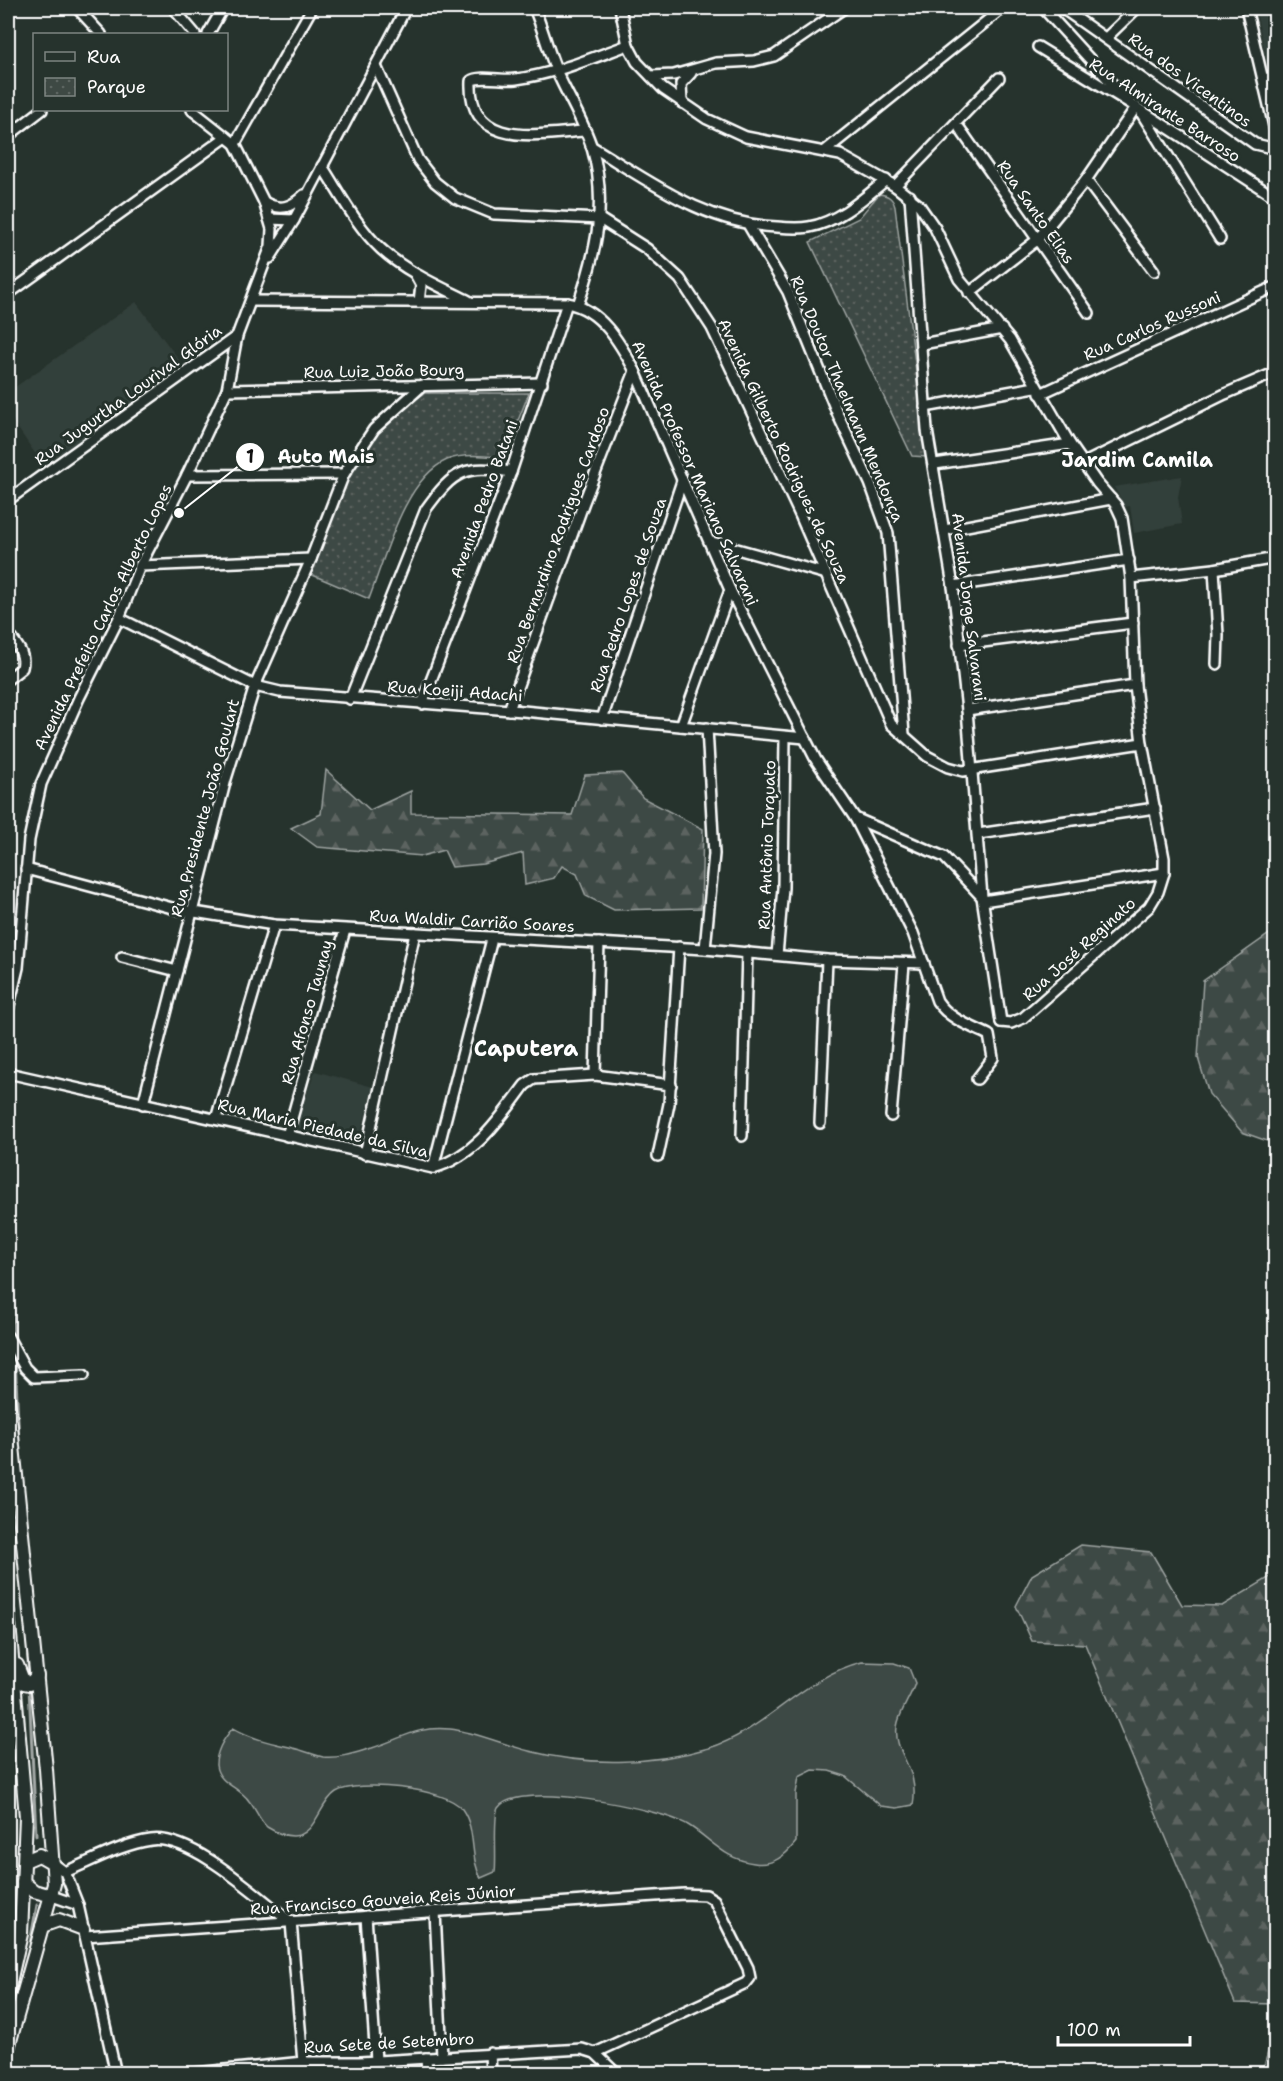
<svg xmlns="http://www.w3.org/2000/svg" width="1283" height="2081" viewBox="0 0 1283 2081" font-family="'Shantell Sans',sans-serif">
<defs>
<pattern id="forest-firs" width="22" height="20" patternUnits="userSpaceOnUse" patternTransform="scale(1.5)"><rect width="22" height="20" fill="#3e4944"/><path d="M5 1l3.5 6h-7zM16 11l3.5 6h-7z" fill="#5b6460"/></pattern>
<pattern id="park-dots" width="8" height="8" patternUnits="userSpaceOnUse" patternTransform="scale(1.5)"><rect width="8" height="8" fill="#3e4944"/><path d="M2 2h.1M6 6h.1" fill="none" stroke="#5b6460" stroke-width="1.8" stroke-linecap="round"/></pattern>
</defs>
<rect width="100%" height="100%" fill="#26332d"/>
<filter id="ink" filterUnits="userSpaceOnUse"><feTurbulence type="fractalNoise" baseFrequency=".0167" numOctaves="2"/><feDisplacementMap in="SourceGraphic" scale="12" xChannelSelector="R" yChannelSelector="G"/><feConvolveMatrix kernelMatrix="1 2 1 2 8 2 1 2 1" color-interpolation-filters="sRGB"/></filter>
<g filter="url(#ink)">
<g fill="#333f3a">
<path d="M1255,8H1275V69L1269,71Z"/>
<path d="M136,302L185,368L43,465L8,414V392Z"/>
<path d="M1182,476L1178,497L1182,524L1134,533L1130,506L1125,507L1114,487Z"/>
<path d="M315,1071L373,1087L360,1136L365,1138L364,1144L295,1127Z"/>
</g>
<path fill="#3e4944" stroke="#9ea4a2" stroke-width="1.5" d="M862,1662L894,1663L909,1668L915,1683C911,1697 899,1712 897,1727C893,1754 920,1767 913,1805L897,1808L881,1806L845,1776L829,1771L813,1770L799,1777L796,1793V1842C785,1856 773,1866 754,1863C725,1860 711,1839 688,1825C661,1809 517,1779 498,1808C493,1817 497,1857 495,1872L481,1878C469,1857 477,1830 462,1809C447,1788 357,1779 336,1792C319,1803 316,1836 293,1836C283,1836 275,1832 267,1827C259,1820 256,1809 249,1801C240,1787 218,1784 216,1765C216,1752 224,1738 233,1728C252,1739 272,1743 293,1748C303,1750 313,1755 323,1757C339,1759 358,1752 372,1748C404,1738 415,1726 450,1729C476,1732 504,1745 529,1751C587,1766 651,1765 709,1748C765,1731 804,1676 862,1662Z"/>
<g fill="url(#forest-firs)" stroke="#9ea4a2" stroke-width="1.5">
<path d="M326,770L370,810L411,791V813L572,815L585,775L622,773L643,798L703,829L701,908L614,910L586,896L577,874L562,866L554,878L525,885L523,853L483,864L452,867L444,850L422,856L317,847L291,828L321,814Z"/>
<path d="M1275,930L1276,1140L1270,1142L1242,1132L1209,1094L1198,1058L1203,981Z"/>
<path d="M1081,1545L1151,1552L1182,1605L1222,1606L1275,1574V2004L1235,2003L1085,1644L1032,1641L1016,1606L1032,1575Z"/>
<path d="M1272,2038H1275V2073H1262Z"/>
</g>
<g fill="url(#park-dots)" stroke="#9ea4a2" stroke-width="1.5">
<path d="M879,194C888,195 893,198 895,207L927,457L912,456L810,242L859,218Z"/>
<path d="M425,393H529L503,458C485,456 465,453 447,460C404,479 385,558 369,599L308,573L344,486L362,453L382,423Z"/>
</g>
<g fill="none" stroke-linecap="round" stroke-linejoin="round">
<g stroke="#a4a9a7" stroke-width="3">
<path d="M8,1178L14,1341"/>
<path d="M15,1357L19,1443"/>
<path d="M27,1642L29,1680"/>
<path d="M29,1687L36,1835"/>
<path d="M30,1943L37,1905"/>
</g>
<defs>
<g id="minor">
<path d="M77,8L101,34"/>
<path d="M173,8L195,34"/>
<path d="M534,8C543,29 548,51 557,72C568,97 584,122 592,148C608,202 596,253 578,305"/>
<path d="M620,8L628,45L637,62L663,89L707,119L746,137L840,155L895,186L919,205L935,228L959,279L1010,340L1070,444L1097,483L1116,505L1122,518L1131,578L1135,685L1142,743L1164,858V873L1158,892L1149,907L1023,1018L1011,1023L1001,1022"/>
<path d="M1043,8L1126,99"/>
<path d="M1062,8L1255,144L1276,149"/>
<path d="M1246,8L1276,135"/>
<path d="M208,34L223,8"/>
<path d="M1106,38L1137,8"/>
<path d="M1038,47L1136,107L1276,198"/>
<path d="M376,66L418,160L435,182L455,198L494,214L600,219L647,249L680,279L712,328L800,515L891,724L927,756L948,767L963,771L1142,743"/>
<path d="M651,76L674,75L716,63L754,61L774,56L844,8"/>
<path d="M1264,79L1276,76"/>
<path d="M682,103L681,84L691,73"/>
<path d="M1142,114L1220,239"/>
<path d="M960,129L1089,313"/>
<path d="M584,131C539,134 468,150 471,81C479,75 505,81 516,79C555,74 592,58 628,45"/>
<path d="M8,136L42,110"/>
<path d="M235,144L312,8"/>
<path d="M591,146C651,182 705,224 777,227C787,228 798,229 809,227C838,222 863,199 886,180"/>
<path d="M825,151L1003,8"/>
<path d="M322,166C340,194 357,227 381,249C406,272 439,286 469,301"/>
<path d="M1086,180L1154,271"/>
<path d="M895,186L999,78"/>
<path d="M910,196L927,430L953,586L967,710L982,897L1001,1022"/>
<path d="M264,202C280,211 291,208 304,195"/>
<path d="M269,219L294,220L406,8"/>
<path d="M749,226L788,292L838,415L870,483L888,533L904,734"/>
<path d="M270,258L294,220"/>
<path d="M415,274L421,285L419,302"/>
<path d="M969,293L1037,240L1086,180L1136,107"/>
<path d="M8,294L226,137"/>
<path d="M251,301L567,303C601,309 620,343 635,371L730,590L816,760L855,818L913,933L937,1001C949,1019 970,1026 989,1035L993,1058L977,1079"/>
<path d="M922,344L1002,329"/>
<path d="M227,390L542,383"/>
<path d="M1040,394L1276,286"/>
<path d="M925,407L1035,387"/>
<path d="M1084,463L1225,394L1274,373L1276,354"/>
<path d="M935,464L1070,444"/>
<path d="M187,475L344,474"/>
<path d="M8,500L237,336"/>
<path d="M945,530L1111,499"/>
<path d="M712,542L823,573"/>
<path d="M140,566L311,559"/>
<path d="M1214,569L1218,635L1217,664"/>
<path d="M1131,578L1214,569L1276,558"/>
<path d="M953,586L1129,560"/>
<path d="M119,618L255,686L280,692L523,711L805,738"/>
<path d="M8,633C16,645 26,653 22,668L8,679"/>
<path d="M959,645L1133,623"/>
<path d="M350,699L426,509C454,470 465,465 511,472"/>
<path d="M422,704L511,472L567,303"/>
<path d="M509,710L584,502L635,371"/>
<path d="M967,710L1135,685"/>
<path d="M602,719L682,481"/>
<path d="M681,726L730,590"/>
<path d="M855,818L944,857L982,897"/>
<path d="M978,834L1155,808"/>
<path d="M26,869L176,909L274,925L705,949L827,960L924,963"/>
<path d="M983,901L1164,873"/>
<path d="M705,949L714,854L707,728"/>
<path d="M777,955L783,888L785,737"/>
<path d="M122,957L177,971"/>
<path d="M8,1010L18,968L29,840L41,784L79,698L119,618L140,566L187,475L227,390L237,336L271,246L272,229L264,202L235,144L192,110"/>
<path d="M8,1073L433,1168C476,1156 500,1118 525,1085L534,1079L595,1075L671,1085"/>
<path d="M595,1075L599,943"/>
<path d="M143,1104L226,779L255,686L311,559L344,474L374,429L423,385"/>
<path d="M891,1116L904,964"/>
<path d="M216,1119L274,925"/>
<path d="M820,1123L827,960"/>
<path d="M287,1136L345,930"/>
<path d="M742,1136L747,952"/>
<path d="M365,1154L415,933"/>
<path d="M658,1156L669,1104L679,947"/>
<path d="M433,1168L492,939"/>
<path d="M8,1337L25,1368L34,1377L84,1375"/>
<path d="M53,1863L65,1872L78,1905L116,2074"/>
<path d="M65,1872C92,1861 122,1844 151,1840C192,1834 259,1898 291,1922L303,2062"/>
<path d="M52,1896L78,1905"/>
<path d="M435,1911L442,2057"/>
<path d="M366,1916L376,2060"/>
<path d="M85,1936L684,1894L706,1895L714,1900L748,1968L750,1978L746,1983L595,2053"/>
<path d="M490,2053L491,2074"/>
<path d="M426,2058L427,2074"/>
<path d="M185,2074L303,2062H360L582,2049L595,2053L617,2074"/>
</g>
<g id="major">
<path d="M8,1397L46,1769L54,1884L8,2048"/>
<path d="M8,1612L26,1817L21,1934L8,1991"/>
<path d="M17,1665L24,1683L29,1684L37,1676"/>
<path d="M25,1861L39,1855L53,1863"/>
<path d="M23,1882L34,1891L52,1896"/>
<path d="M42,1926L59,1920L83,1929"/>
</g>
</defs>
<use href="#minor" stroke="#fff" stroke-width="14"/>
<use href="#major" stroke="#fff" stroke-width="16"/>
<use href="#minor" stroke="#26332d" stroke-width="9"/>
<use href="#major" stroke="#26332d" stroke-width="12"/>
</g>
</g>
<g text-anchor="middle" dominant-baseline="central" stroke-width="6" stroke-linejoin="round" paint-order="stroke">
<g font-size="16" fill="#fff" stroke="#26332d">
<text transform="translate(1190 80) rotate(36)">Rua dos Vicentinos</text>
<text transform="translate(1165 110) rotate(33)">Rua Almirante Barroso</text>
<text transform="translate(1036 212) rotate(55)">Rua Santo Elias</text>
<text transform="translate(1152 326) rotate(-24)">Rua Carlos Russoni</text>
<text transform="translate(384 371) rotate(-1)">Rua Luiz João Bourg</text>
<text transform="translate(128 395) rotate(-36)">Rua Jugurtha Lourival Glória</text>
<text transform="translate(847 399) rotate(67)">Rua Doutor Thaelmann Mendonça</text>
<text transform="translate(784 451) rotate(65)">Avenida Gilberto Rodrigues de Souza</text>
<text transform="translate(695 473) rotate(66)">Avenida Professor Mariano Salvarani</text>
<text transform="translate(484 499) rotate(-70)">Avenida Pedro Batani</text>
<text transform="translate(558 535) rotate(-70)">Rua Bernardino Rodrigues Cardoso</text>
<text transform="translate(628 595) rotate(-71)">Rua Pedro Lopes de Souza</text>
<text transform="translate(969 607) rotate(83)">Avenida Jorge Salvarani</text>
<text transform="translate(103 617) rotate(-64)">Avenida Prefeito Carlos Alberto Lopes</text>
<text transform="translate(455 691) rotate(4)">Rua Koeiji Adachi</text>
<text transform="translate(205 808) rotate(-75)">Rua Presidente João Goulart</text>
<text transform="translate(767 845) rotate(-88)">Rua Antônio Torquato</text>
<text transform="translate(472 921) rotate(3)">Rua Waldir Carrião Soares</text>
<text transform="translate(1079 949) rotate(-42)">Rua José Reginato</text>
<text transform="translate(307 1012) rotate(-74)">Rua Afonso Taunay</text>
<text transform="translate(323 1128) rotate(13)">Rua Maria Piedade da Silva</text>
<text transform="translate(383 1900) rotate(-4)">Rua Francisco Gouveia Reis Júnior</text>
<text transform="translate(389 2043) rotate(-3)">Rua Sete de Setembro</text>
</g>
<g font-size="20" font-weight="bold" fill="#fff" stroke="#26332d">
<text x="1137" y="460">Jardim Camila</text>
</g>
<g font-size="22" font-weight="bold" fill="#fff" stroke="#26332d">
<text x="526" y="1048">Caputera</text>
</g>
</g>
<path fill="none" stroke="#fff" stroke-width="2" d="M179 513L250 457"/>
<g fill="#fff" stroke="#26332d" stroke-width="2">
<circle cx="179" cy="513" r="6"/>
<circle cx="250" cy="457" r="15"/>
</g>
<g font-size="18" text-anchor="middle" font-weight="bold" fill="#111">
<text x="250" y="463">1</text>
</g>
<g font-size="18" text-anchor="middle" font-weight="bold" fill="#fff" stroke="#26332d" stroke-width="6" stroke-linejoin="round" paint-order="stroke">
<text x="326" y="463">Auto Mais</text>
</g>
<rect width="1283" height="2081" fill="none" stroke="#26332d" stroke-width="30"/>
<rect x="15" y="15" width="1253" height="2051" fill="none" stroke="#fff" stroke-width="2" filter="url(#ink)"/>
<rect x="33" y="33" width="195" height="78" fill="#26332d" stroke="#7d8581" stroke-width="1.5"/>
<rect x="45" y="52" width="30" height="9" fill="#26332d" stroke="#7d8581" stroke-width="1.5"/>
<text x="87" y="63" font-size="18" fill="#ffffff">Rua</text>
<rect x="45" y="78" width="30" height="18" fill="url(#park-dots)" stroke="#7d8581" stroke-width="1.5"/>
<text x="87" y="93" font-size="18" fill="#ffffff">Parque</text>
<path d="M1058 2036v9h132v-9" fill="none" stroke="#ffffff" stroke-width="3"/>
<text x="1067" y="2036" font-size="18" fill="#ffffff" stroke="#26332d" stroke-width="4.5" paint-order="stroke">100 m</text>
</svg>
